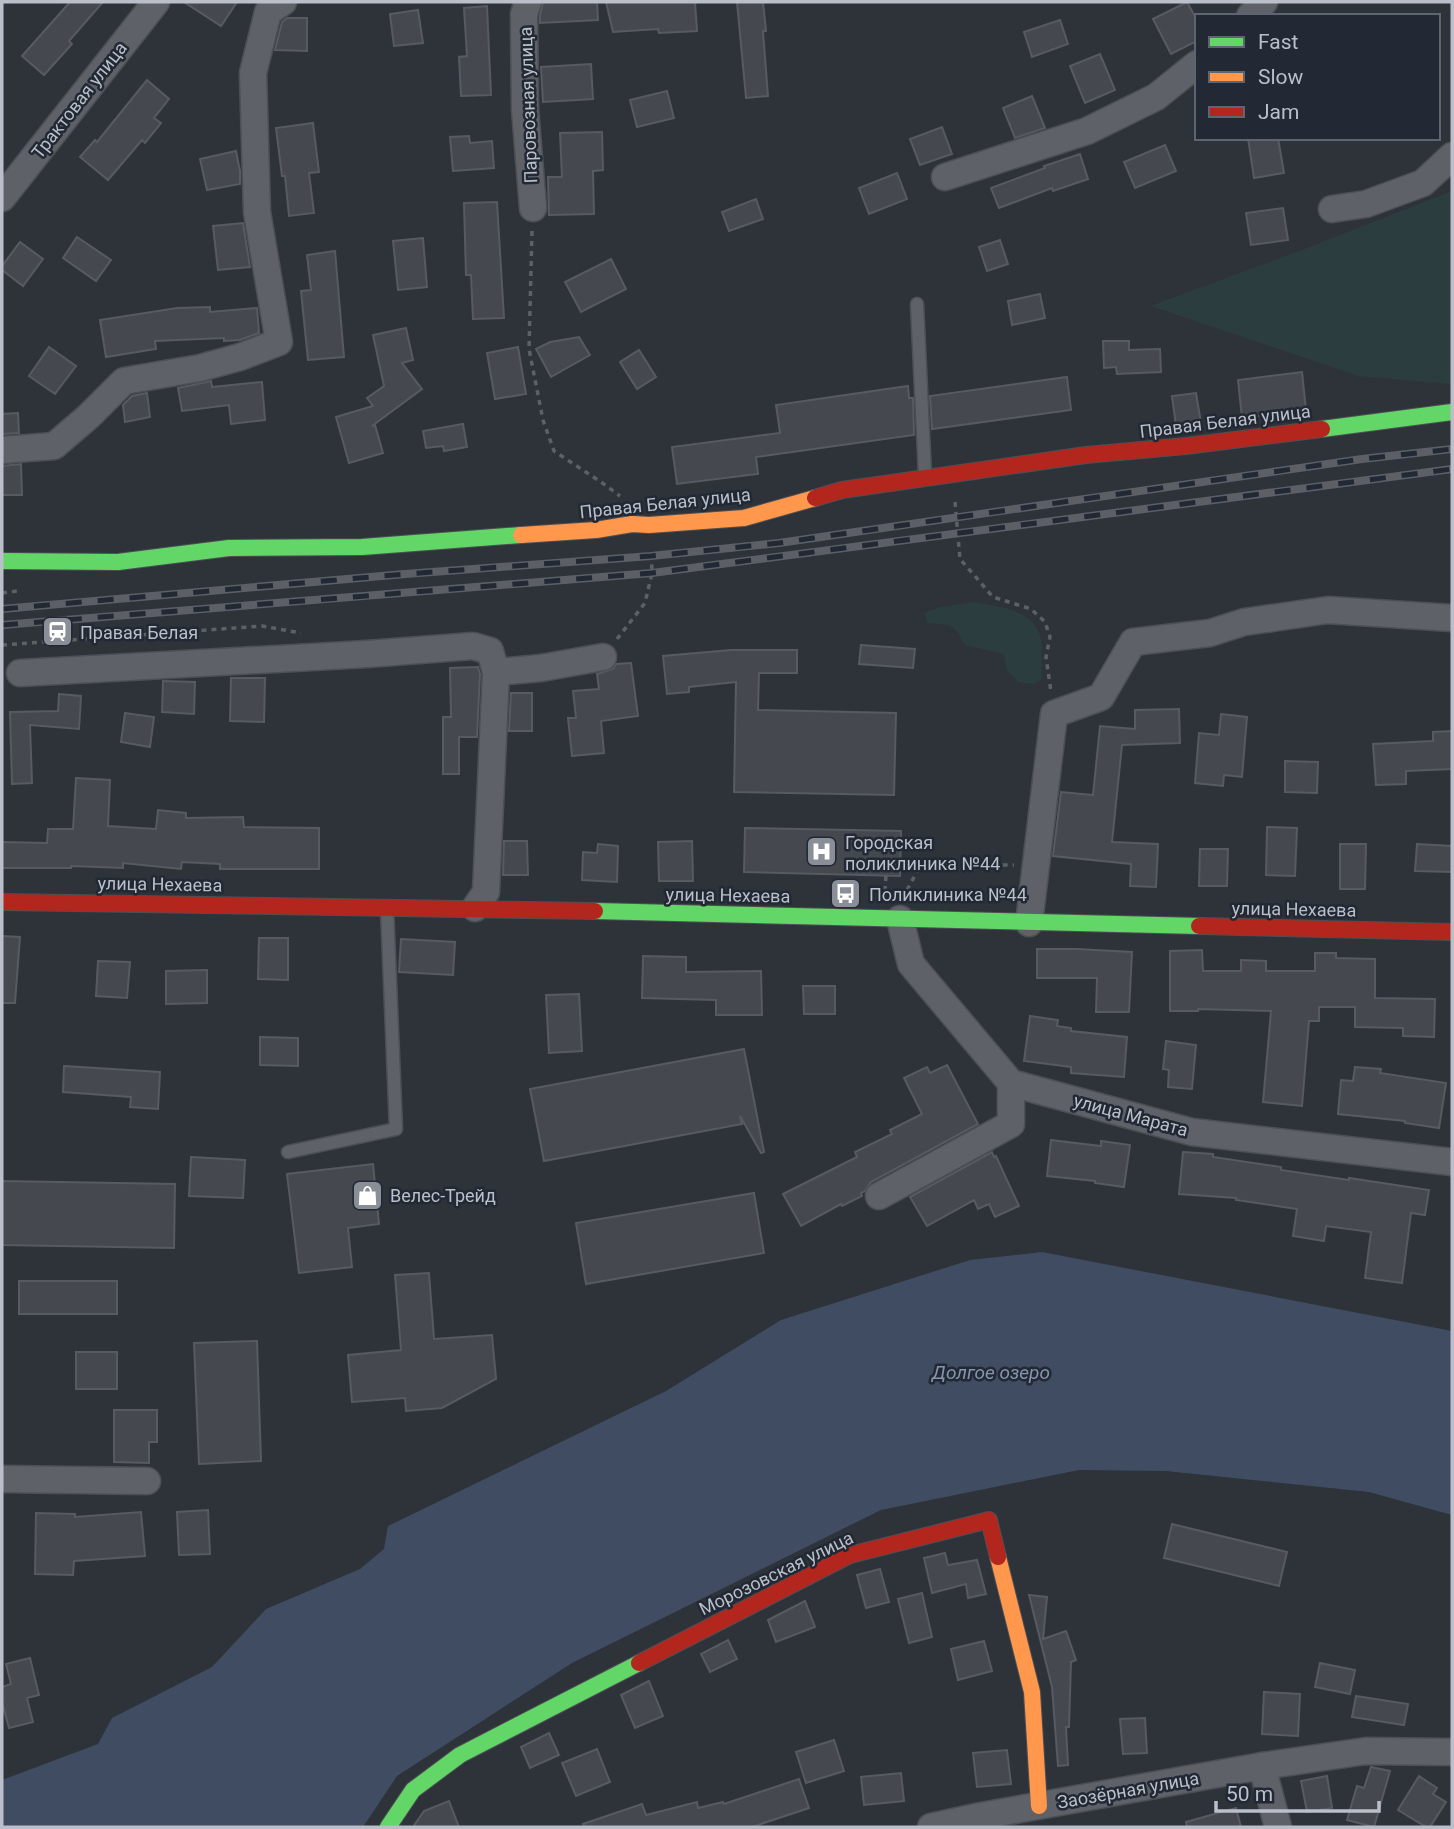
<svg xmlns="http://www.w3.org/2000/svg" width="1454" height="1829" viewBox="0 0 1454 1829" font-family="Roboto,sans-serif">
<rect width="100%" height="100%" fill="#2e333a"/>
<g fill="#2c3d40">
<path d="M1452,191V384L1359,376L1151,306L1307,248Z"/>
<path d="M973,602C997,607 1031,608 1040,635C1043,643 1041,670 1041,680L1033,684L1019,682L1007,670L1004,654L965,645L958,633L950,625L928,623L924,613L940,607Z"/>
</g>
<path fill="#3f4c62" d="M1042,1252L1452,1331V1515L1369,1492L1166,1471L1079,1470L881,1510L572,1663L397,1776L363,1827H2V1780L98,1744L112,1718L212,1667L266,1609L360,1569L384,1549L388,1526L666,1391L781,1320L970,1260Z"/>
<g fill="#45494f" stroke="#575a61" stroke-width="2">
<path d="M70,2H103L69,41L72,44L44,75L22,56Z"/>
<path d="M184,2H237L221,26Z"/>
<path d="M543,2H597L598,20L540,23V16Z"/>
<path d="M606,2H695L697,31L659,33L658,29L613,32Z"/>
<path d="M737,2H763L766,31H763L768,96L746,98Z"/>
<path d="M1187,2L1197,20V41L1171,54L1153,19Z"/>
<path d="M487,6L491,95L461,96L459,57L467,56L464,8Z"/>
<path d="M418,10L423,43L394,46L390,14Z"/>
<path d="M287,18H307V51L275,50L282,22Z"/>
<path d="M1060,20L1068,44L1032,57L1024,32Z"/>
<path d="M1100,54L1115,90L1085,103L1070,66Z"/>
<path d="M591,64L593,99L543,102L541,67Z"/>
<path d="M147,80L169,99L154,118L161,123L145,143L142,140L108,180L80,157L95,140L97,142Z"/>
<path d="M667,91L674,118L637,127L630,100Z"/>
<path d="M1032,96L1045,128L1015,138L1003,108Z"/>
<path d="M313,123L319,172L309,173L314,213L289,216L285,176H282L276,128Z"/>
<path d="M942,127L952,154L920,165L910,139Z"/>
<path d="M602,132L603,170L593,171L594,214L549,215L548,177H562L560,133Z"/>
<path d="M469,136L470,143L492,141L494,168L453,171L450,137Z"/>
<path d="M1248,138H1278L1284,173L1254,178Z"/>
<path d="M1165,145L1176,171L1135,188L1124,162Z"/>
<path d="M236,151L240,171V184L207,190L200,159Z"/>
<path d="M1080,154L1088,179L1053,191L1052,188L999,208L991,188L1045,168L1044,166Z"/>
<path d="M897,173L907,199L869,214L859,188Z"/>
<path d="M756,199L763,219L729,231L722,212Z"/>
<path d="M497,202L504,318L473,319L471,275H466L464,203Z"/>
<path d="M1283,208L1288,240L1251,245L1246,213Z"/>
<path d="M243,223L250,267L218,270L213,226Z"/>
<path d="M77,237L111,260L96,281L63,258Z"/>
<path d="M423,238L427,287L398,290L393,241Z"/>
<path d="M1000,240L1008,264L987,271L979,247Z"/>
<path d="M20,242L43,259L23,286L2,270V266Z"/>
<path d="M335,251L344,357L308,360L301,291L311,290L307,255Z"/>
<path d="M611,259L626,289L581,312L565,282Z"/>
<path d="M1040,294L1045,318L1012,325L1008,301Z"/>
<path d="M210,307V312L257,308L259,333L240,340L224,341V338L155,341L156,349L106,357L100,320L177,308Z"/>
<path d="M406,328L413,360L402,363L422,389L372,426L375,425L383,453L349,463L336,417L373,406L367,398L384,386L373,335Z"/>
<path d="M579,337L590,355L551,377L536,349L550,342Z"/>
<path d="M1103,341H1129V350L1160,349L1161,372L1117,374L1116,367L1104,368Z"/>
<path d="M49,347L76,366L55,394L29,376Z"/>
<path d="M518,347L526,394L495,399L487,353Z"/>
<path d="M639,350L656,377L637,389L620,362Z"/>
<path d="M1302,372L1306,410L1242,418L1238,380Z"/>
<path d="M1067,377L1071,410L932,429L930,396Z"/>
<path d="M211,381L212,387L262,382L265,420L231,424L229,405L182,411L178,388Z"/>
<path d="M908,386L909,398H913L914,435L756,457L758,474L677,484L672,447L780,433L776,405Z"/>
<path d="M147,393L150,417L125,422L123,405L132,396Z"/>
<path d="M1196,393L1201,423L1176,426L1172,396Z"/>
<path d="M18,413L19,433L2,434V414Z"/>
<path d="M463,424L467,447L444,451L443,446L426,448L423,431Z"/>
<path d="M21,464L22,495H2V466Z"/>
<path d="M861,645L915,649L913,668L859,664Z"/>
<path d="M731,650H797V673H759L758,710L896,713L894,795L734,792L736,682L689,687V692L667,694L663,656Z"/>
<path d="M631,663L638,716L601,721L604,753L572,756L568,718H576L573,691L599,689L597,674L613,669L616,664Z"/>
<path d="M478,667L480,674L477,737H459V774H443V717H451L450,668Z"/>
<path d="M231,678H265L264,722L230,721Z"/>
<path d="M163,681L195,682L194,714L162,712Z"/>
<path d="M511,693H532V731H509Z"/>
<path d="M59,694L81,696L79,729L30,725L32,783L12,784L10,712L58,711Z"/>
<path d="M1179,709L1180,743L1122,745L1112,842L1158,844L1156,887L1130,886L1131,864L1053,856L1061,792L1093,795L1100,726L1135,729V710Z"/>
<path d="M125,713L154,717L150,747L121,742Z"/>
<path d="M1221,714L1247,717L1242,777L1224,775L1223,786L1195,783L1199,733L1219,735Z"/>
<path d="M1452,731V769L1406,771V784L1376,785L1373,744L1433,741V732Z"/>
<path d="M1285,761L1318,762L1317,793L1285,792Z"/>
<path d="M76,778L110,780L108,826L156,829L158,810L186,813V818L243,817L244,827L319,828V869H220V864L182,862L181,869L123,863V868L71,866V868H2V842L47,843L48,829H73Z"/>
<path d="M1267,827L1297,828L1295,876L1266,875Z"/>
<path d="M745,828L901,831L900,876L744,872Z"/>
<path d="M504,841H527L528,875H503Z"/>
<path d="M692,841L693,881H659L658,842Z"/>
<path d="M598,844L618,846L617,882L582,880L583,852L597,853Z"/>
<path d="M1340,844H1366L1365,889H1340Z"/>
<path d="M1417,844L1452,846V872L1415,871Z"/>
<path d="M1200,849H1228L1227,886H1199Z"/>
<path d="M2,936L20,937L15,1003H2Z"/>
<path d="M259,938H288V980L258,979Z"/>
<path d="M401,939L455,942L453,975L399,972Z"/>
<path d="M1037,949H1077L1132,952L1129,1012H1096L1097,978H1037Z"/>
<path d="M1202,950L1203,971H1241V960L1266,961V971H1315V953H1336V958L1375,959V998L1435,999L1434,1037L1403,1036V1028L1355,1027V1007H1319V1021H1309L1302,1106L1263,1102L1271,1011L1198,1009V1011H1170V951Z"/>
<path d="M643,956L686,957V972L761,971L762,1015H716V1000L642,998Z"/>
<path d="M98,961L130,962L127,998L96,996Z"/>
<path d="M207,970V1003L166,1004V971Z"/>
<path d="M803,986H835V1014H804Z"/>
<path d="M579,994L582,1051L549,1053L546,995Z"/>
<path d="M1030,1016L1058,1020L1057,1026L1071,1028V1031L1127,1037L1124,1077L1071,1073V1067L1024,1061Z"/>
<path d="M260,1037L298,1038V1066L260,1065Z"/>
<path d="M1166,1041L1196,1045L1192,1089L1168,1087L1169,1070L1163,1069Z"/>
<path d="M744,1049L764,1152L761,1153L740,1116L742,1124L544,1161L530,1089Z"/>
<path d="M947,1065L978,1124L871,1182L865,1191L861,1193L862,1196L842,1206L841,1204L801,1226L783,1194L857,1157L855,1152L892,1134L890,1130L922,1114L904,1078L927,1067L930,1073Z"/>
<path d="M64,1066L160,1072L158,1109L130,1107L131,1097L63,1092Z"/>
<path d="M1355,1067L1381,1069L1380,1073L1446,1083L1439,1128L1405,1123V1121L1338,1114L1341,1080L1353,1081Z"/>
<path d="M1051,1140L1101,1146V1141L1130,1145L1124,1187L1095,1183V1181L1047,1176Z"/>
<path d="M992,1152L994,1157L996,1156L1019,1206L995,1217L989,1204L978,1209L974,1200L927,1226L910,1197Z"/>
<path d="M1183,1152L1213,1154V1157L1281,1167V1170L1349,1180V1178L1429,1190L1425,1215L1411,1213L1402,1283L1365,1278L1371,1232L1326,1226L1324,1241L1293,1236L1297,1209L1236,1200V1198L1179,1194Z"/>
<path d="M191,1157L245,1160L243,1198L189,1196Z"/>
<path d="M373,1164L379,1224L348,1228L352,1267L299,1273L287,1174Z"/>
<path d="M2,1181L175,1184L174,1248L2,1245Z"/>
<path d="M754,1193L764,1253L586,1284L576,1223Z"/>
<path d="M429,1273L434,1339L492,1335L496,1379L442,1408L406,1411L405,1398L352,1402L348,1355L401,1350L395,1275Z"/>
<rect x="19" y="1281" width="98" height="33"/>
<path d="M257,1341L261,1461L199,1464L194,1343Z"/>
<rect x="76" y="1352" width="41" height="37"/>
<path d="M114,1410H157V1442H149V1463L114,1462Z"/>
<path d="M208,1510L210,1554L179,1555L177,1512Z"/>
<path d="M141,1512L145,1556L74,1561L73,1575L35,1574L36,1513L75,1514V1517Z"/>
<path d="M1172,1524L1287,1552L1279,1586L1164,1558Z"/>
<path d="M945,1553L948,1565L977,1560L986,1594L968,1598L966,1584L932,1593L924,1558Z"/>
<path d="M880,1569L889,1602L866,1608L857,1575Z"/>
<path d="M922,1593L932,1637L909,1643L898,1599Z"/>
<path d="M1029,1595L1047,1597L1043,1639L1066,1631L1076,1660L1071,1662L1069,1727H1066L1068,1765L1058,1766L1052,1687Z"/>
<path d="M805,1601L815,1627L776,1642L768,1620Z"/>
<path d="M728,1640L737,1659L710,1672L701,1654Z"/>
<path d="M984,1641L992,1671L958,1680L951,1649Z"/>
<path d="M30,1658L39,1695L27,1698L33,1722L9,1728L2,1702V1687L11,1684L6,1664Z"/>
<path d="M1320,1663L1355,1670L1350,1694L1315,1687Z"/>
<path d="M649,1681L663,1716L635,1728L621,1695Z"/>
<path d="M1264,1692L1300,1694L1298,1736L1262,1734Z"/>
<path d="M1356,1696L1408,1704L1404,1725L1352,1717Z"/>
<path d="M1145,1718L1147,1753L1123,1754L1120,1719Z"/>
<path d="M549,1733L559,1755L530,1768L521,1747Z"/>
<path d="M834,1740L844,1771L806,1783L796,1752Z"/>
<path d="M597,1749L610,1782L576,1796L562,1763Z"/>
<path d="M1007,1750L1011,1784L977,1787L973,1753Z"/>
<path d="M1371,1767L1390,1771L1374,1827L1347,1820L1357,1786L1364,1788Z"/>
<path d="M901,1773L904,1801L864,1805L861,1777Z"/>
<path d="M1327,1776L1332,1808L1307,1812L1301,1781Z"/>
<path d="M1419,1776L1437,1788L1433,1794L1446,1802L1430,1827H1426L1398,1810Z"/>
<path d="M799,1779L809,1808L752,1827H584L583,1824L642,1804L646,1815L697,1802L698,1808L723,1802L724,1804Z"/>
<path d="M449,1801L459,1827H413L424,1811Z"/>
<path d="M1236,1808L1241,1827H1187L1186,1822Z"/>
</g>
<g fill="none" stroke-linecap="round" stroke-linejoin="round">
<defs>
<g id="lane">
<path d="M917,304L925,475"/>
<path d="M288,1152L396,1129L387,908"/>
</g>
<g id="street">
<path d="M528,2L524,14L525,109L533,208"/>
<path d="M1250,16L1264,2"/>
<path d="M945,177L1087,131L1156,97L1197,64"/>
<path d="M2,198L156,2"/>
<path d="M1332,209L1366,204L1423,183L1452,156"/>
<path d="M2,450L54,446L89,416L124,381L200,368L240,357L279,342L257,212L253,73L268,12L283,2"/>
<path d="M20,673L367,654L473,646L490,651L496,672"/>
<path d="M475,908L486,892L496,672L541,668L603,657"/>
<path d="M900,919L911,964L1011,1083L1192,1132L1452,1162"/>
<path d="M1029,923L1054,714L1101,697L1133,642L1210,633L1244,622L1328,610L1452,618"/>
<path d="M879,1196L1011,1124V1083"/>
<path d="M2,1479L147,1481"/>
<path d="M1262,1766L1278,1827"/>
<path d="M931,1827L981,1816L1262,1766L1366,1751L1452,1752"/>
</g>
<g id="fast">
<path d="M1322,429L1452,412"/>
<path d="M2,561L118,562L229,548L362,547L521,535"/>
<path d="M595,911L1199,926"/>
<path d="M388,1827L413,1790L460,1755L639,1663"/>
</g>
<g id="slow">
<path d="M521,535L596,530L632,524L649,525L744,518L815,498"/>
<path d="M998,1557L1032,1692L1039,1806"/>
</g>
<g id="jam">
<path d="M815,498L842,490L1086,455L1186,446L1322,429"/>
<path d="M2,902L595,911"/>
<path d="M1199,926L1452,932"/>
<path d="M639,1663L850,1555L989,1520L998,1557"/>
</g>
</defs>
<use href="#lane" stroke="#4c4f54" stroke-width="15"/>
<use href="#street" stroke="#4c4f54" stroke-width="29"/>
<use href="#fast" stroke="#4c4f54" stroke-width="18"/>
<use href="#slow" stroke="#4c4f54" stroke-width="18"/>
<use href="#jam" stroke="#4c4f54" stroke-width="18"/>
<g stroke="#5c6165" stroke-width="3.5" stroke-dasharray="5 5" stroke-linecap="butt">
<path d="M532,231L529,349L543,420L554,451L601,482L620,496"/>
<path d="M955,502L960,559L993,597L1031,609L1045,622L1050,637L1046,657L1051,692"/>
<path d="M2,593L17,591"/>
<path d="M617,639L645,603L652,573L651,552"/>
<path d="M2,645L262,626L301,633"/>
<path d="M907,890L920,866L1014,865"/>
<path d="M885,891L886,875"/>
</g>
<use href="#lane" stroke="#5e6168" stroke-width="12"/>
<use href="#street" stroke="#5e6168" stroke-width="26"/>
<use href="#fast" stroke="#63d668" stroke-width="16"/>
<use href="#slow" stroke="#ff974d" stroke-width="16"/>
<use href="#jam" stroke="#b3261e" stroke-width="16"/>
<defs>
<g id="rail">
<path d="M2,609L405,574L651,556L779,543L1362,459L1452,449"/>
<path d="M2,625L652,573L1452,469"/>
</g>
</defs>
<use href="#rail" stroke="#5c6066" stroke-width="8"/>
<use href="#rail" stroke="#222934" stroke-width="5" stroke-dasharray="16" stroke-linecap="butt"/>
</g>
<defs>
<symbol id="station-square" viewBox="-11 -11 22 22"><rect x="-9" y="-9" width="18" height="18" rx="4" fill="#898e97" stroke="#222934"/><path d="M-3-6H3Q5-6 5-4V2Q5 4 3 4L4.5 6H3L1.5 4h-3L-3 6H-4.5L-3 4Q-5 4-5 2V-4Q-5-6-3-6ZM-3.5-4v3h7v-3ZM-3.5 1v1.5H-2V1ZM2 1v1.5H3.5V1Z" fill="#fff"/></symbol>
<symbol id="hospital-square" viewBox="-11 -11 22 22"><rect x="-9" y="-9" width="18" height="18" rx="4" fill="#898e97" stroke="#222934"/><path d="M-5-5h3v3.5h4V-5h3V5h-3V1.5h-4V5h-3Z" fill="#fff"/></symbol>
<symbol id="bus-square" viewBox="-11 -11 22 22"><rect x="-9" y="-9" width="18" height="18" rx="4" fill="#898e97" stroke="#222934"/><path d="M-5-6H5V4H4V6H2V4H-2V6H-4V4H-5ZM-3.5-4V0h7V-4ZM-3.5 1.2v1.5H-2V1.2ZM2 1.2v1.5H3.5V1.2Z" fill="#fff"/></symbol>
<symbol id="shop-square" viewBox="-11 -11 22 22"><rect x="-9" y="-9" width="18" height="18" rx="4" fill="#898e97" stroke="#222934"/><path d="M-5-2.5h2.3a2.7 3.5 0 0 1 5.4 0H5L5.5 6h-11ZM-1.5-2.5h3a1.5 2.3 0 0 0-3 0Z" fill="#fff"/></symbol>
</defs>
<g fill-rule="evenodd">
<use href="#station-square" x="40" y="614" width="35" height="35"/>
<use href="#hospital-square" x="804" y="834" width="35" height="35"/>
<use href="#bus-square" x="828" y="876" width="35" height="35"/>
<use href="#shop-square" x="350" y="1178" width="35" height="35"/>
</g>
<g text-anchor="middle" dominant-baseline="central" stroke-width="5" stroke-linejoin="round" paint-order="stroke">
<g font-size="18" fill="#babfc9" stroke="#222934">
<text transform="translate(79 100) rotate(-52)">Трактовая улица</text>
<text transform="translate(528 105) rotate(-92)">Паровозная улица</text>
<text transform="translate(1225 421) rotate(-7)">Правая Белая улица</text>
<text transform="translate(665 503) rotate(-6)">Правая Белая улица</text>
<text transform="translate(160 884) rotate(1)">улица Нехаева</text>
<text transform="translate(728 895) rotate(1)">улица Нехаева</text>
<text transform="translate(1294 909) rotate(1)">улица Нехаева</text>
<text transform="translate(1131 1115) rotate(15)">улица Марата</text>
<text transform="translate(776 1573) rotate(-26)">Морозовская улица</text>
<text transform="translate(1128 1790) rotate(-10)">Заозёрная улица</text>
</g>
<g font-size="18" fill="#babfc9" stroke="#222934" text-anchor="start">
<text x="80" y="632">Правая Белая</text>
<text x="845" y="842">Городская<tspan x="845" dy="21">поликлиника №44</tspan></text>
<text x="869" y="894">Поликлиника №44</text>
<text x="390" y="1195">Велес-Трейд</text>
</g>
<g font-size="19" font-style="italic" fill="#8595ad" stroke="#222934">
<text x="991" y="1372">Долгое озеро</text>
</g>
</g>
<rect width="1454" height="1829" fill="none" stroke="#babfc9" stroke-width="7"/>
<rect x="1195" y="14" width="245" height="126" fill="#222934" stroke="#5f6570" stroke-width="2"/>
<rect x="1209" y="37" width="35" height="10" fill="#63d668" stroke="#5f6570" stroke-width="2"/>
<text x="1258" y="49" font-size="21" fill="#babfc9">Fast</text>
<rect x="1209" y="72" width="35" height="10" fill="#ff974d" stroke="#5f6570" stroke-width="2"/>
<text x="1258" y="84" font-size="21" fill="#babfc9">Slow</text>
<rect x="1209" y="107" width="35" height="10" fill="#b3261e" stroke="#5f6570" stroke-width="2"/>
<text x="1258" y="119" font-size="21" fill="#babfc9">Jam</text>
<path d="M1216 1801v10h163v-10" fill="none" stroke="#babfc9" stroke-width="3.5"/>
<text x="1226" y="1801" font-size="21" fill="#babfc9" stroke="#222934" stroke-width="5" paint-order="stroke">50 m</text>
</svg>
